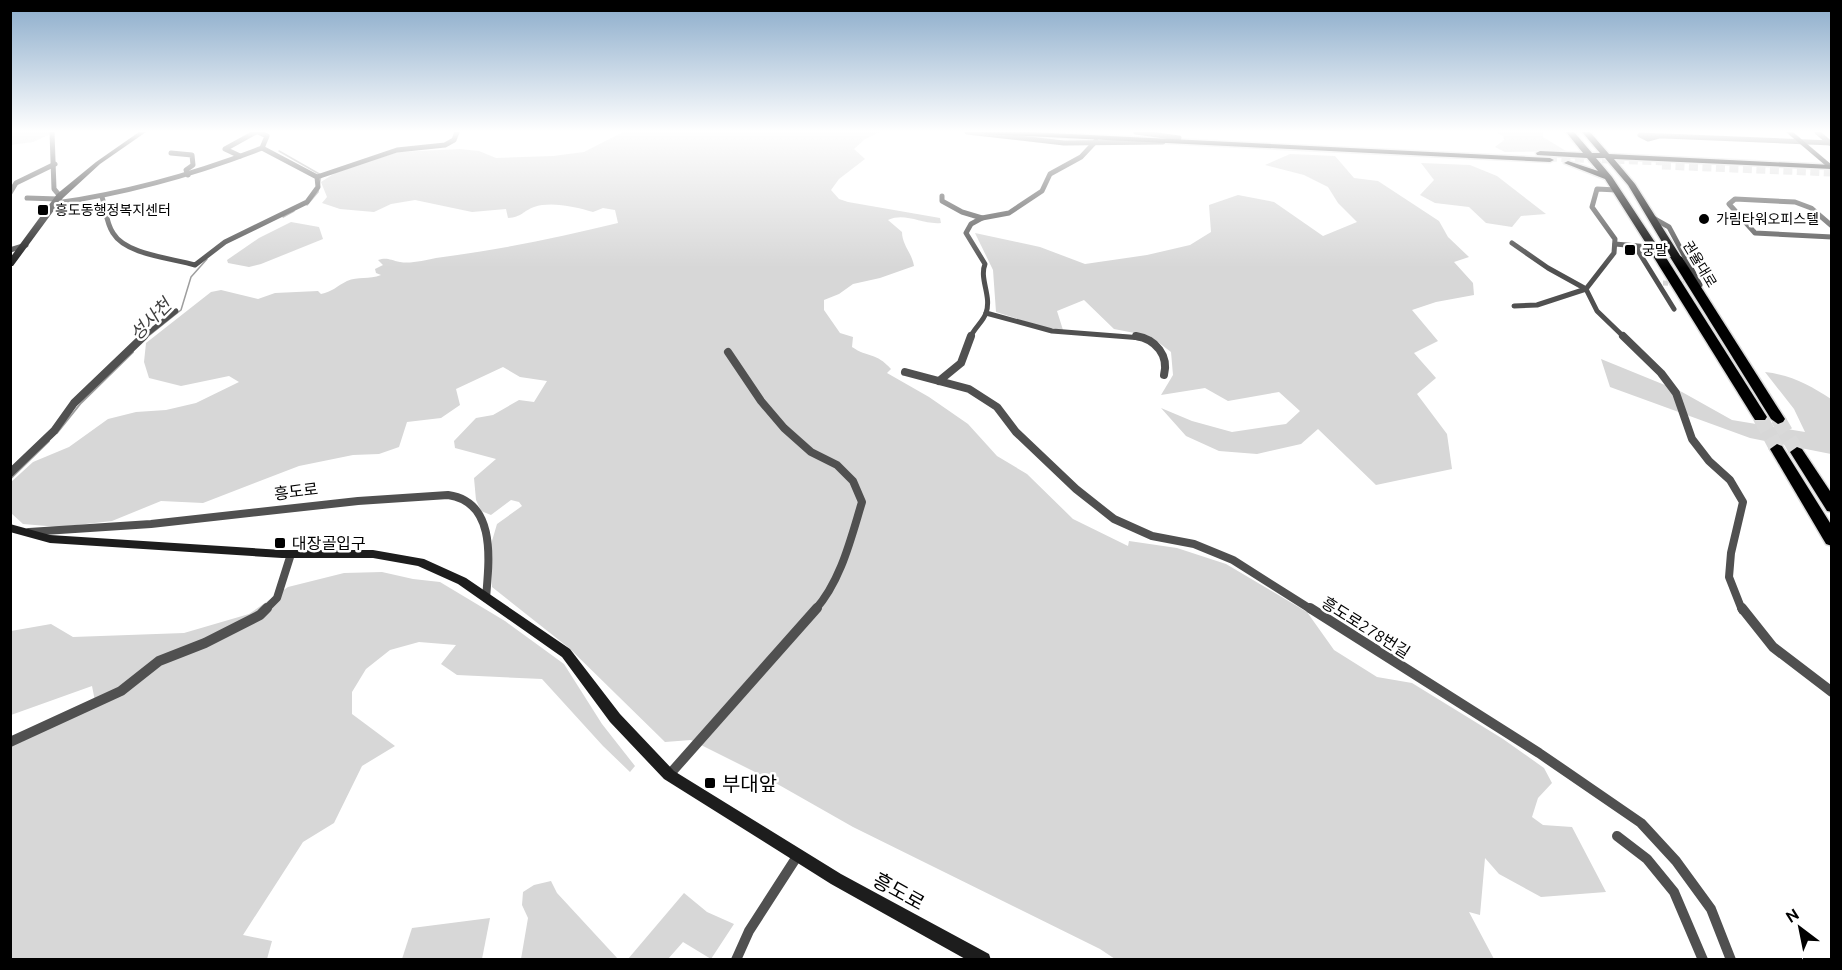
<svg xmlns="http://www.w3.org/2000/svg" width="1842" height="970" viewBox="0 0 1842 970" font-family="Ubuntu,'Noto Sans KR',sans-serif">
<rect width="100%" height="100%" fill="#fff"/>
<g fill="#d7d7d7">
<path d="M11,132H55L33,142L11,145Z"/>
<path d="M623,132H880L865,139L854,149L865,159L839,179L831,190L839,199L848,202L940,218L941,223C922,225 906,212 888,220L902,232C902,245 912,253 914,266L880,278L853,284L839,294L824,300V310L840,333L853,337L852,347C868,358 876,352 891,369L887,373L929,397L968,424L997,456L1027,474L1073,519L1128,546L1129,541L1177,548L1226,564L1307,612L1334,650L1377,677L1412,683L1503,739L1544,768L1552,783L1538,798L1532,817L1543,825L1572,827L1606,892L1541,897L1499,874L1485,858L1480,915L1469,912L1494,959H1115L1100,949L853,827L765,777L691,740L665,742L569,648L492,587V541L497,524L522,506L519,502L511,500L491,515L481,511L476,500L474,478L496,459L455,448L454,441L476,418L493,415L519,400L534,402L547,381L520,377L503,367L456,389L460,405L441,418L407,422L399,447L379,454L353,455L299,466L203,503L161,501L112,521L59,527L23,524L11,513L10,483L33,462L69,447L108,419L136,412L166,410L196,403L239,382L229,376L181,386L149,378L144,362L146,343L211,292L221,290L258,299L275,293L318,291L321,294C332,292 337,286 347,281C358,276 369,280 381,275L376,273L375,269L383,265L378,260C387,257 390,260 400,262C411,264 425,260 436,258C498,250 557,238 618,223L615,210L603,208L593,212C576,207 551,201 534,207C523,211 522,217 508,218L506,209L472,212L415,200L391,204L374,212L340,209L322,203L327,197L321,182L335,173L398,152L460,149L479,151L496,158L553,156L584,152Z"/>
<path d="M1499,132H1543V137L1566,151L1505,152L1495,147L1504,140L1503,136L1497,133Z"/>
<path d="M1290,154L1335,156L1354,178L1378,181L1439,221L1448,237L1469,257L1454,262L1473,283L1474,295L1436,302L1412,310L1438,341L1414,353L1436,378L1417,394L1447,434L1452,469L1376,485L1318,429L1301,444L1257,454L1219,451L1186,436L1161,408L1192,421L1232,432L1286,424L1300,411L1279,392L1228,401L1205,388L1161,395L1173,375L1171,352L1150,336L1114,329L1084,300L1057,311L1063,330L1043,327L996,312L993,270L975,233L1040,247L1085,264L1147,255L1190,245L1211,232L1209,205L1238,195L1274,202L1323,236L1357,222L1338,203L1328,187L1304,175L1265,165Z"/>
<path d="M1421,163L1470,165L1497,176L1546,214L1521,216L1512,227L1486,223L1469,207L1435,203L1420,195L1434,180Z"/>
<path d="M291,222L319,227L323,239L261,264L249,267L228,263L227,260L259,238Z"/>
<path d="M1601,359L1682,392L1732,420L1805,432L1794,409L1765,372C1791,375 1810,385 1831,399V454L1750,438L1610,387Z"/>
<path d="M382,572L413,579L440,582L505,621L564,664L602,724L635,766L630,772L603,746L542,679L457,675L441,664L456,645L419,642L390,650L366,669L352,692V714L395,746L362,766L334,823L303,842L243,935L272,941L267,959H11V745L95,701L92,686L11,715V631L51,624L73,637L184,633L249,614L288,587L344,573Z"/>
<path d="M551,881L557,893L618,959H521L528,918L522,905L523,892L534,885Z"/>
<path d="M684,893L707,912L734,924L711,959L683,942L668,959H628Z"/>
<path d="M490,918L482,959H402L412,928Z"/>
</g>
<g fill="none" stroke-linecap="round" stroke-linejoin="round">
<g stroke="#9e9e9e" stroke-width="1.5">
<path d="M279,151L321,175L318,192L307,205"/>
<path d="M283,217L294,211"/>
<path d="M146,338L181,310L191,277L207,259"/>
</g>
<g stroke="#9e9e9e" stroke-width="2">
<path d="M145,339L148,336"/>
<path d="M57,433L81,403L133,352"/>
<path d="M10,479L49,441"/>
</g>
<path stroke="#d9d9d9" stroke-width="5" stroke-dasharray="5 3" stroke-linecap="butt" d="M1663,283L1695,284"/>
<g stroke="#d9d9d9" stroke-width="9" stroke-dasharray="9 4.5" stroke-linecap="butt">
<path d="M1548,157L1668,161"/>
<path d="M1662,165L1832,172"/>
</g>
<g stroke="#d9d9d9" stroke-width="15" stroke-dasharray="15 8" stroke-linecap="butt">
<path d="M1760,417L1777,449"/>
<path d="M1778,419L1797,452"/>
</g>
<defs>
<g id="primary">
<path d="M981,132H1030L1550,158L1554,160L1550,162L985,134Z"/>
<path d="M1566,132H1574L1592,153H1600L1582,132H1590L1609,154L1832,165V169L1614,159L1635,184L1681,257L1676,260L1671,257L1628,185L1605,158H1596L1612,177L1664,256L1659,259L1654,256L1605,179L1564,163L1568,161L1598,171L1587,158L1537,155L1536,153L1540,151L1583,153Z"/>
</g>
<g id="highway">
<path d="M1659,253L1665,256L1767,417L1765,420H1755L1753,417L1653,256Z"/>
<path d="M1676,254L1682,257L1785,419L1783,422L1778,424L1771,419L1670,257Z"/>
<path d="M1777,444L1782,446L1832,526V546L1826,544L1770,449Z"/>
<path d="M1797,447L1802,449L1832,494V512L1827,511L1790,452Z"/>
</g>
</defs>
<use href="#primary" stroke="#dbdbdb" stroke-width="3"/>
<use href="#highway" stroke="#dbdbdb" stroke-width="3"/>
<g stroke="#505050" stroke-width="5">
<path d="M52,132L54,189L60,196"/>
<path d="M967,132L1064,143L1163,142"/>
<path d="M1136,132L1179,138"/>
<path d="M1817,132L1830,143"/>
<path d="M1659,136L1648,139L1640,135L1832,143"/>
<path d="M171,153L192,155L193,165L186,170L188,175"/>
<path d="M240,156L225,149L256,132"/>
<path d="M317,177L397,150L445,145L454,140L457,132"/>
<path d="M10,193L16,183L55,164"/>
<path d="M942,196V201L962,212L982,218"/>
<path d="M102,197C106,209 106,223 113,233C126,255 172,258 195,265L225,242L307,202L318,187L317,177L262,148"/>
<path d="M27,198L58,199"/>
<path d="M56,203C127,193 195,174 262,148L267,136L258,132"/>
<path d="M1653,218L1669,227L1700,285L1696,284"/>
<path d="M1832,226L1811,208L1795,202L1735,199L1729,204L1755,233L1832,237"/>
<path d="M1512,243L1548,268L1586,289L1597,311L1625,338"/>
<path d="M1615,244L1671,249"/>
<path d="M1635,246L1674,309"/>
<path d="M10,250L26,245"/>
<path d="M1514,306L1537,305L1586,289L1614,253L1615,239L1592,207L1597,189L1617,190"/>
<path d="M986,313L1052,331L1142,338"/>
<path d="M142,338L176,311"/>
<path d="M970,338C974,328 983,322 986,313C992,296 979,279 985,264L966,233L971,224L982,218L1009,213L1042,191L1050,174L1081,157L1096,141"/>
</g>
<g stroke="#505050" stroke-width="8">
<path d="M1136,336C1156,339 1169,356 1164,375"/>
<path d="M1623,336L1661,373L1676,393L1692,439L1709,461L1730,480L1743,502L1731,553L1729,577L1742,610"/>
<path d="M728,352L761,401L784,428L811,452L837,465L853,481L862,502C851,538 841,581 815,610"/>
<path d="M905,372L969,389L997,407L1016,432L1076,489L1114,519L1152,536L1194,544L1233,560L1312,610"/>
<path d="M939,381L961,363L971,336"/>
<path d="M10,473L54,431L74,403L144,336"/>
<path d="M29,532L151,524L358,501L448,495C497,502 489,561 486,598"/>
<path d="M265,610L277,598L291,554"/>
</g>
<g stroke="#505050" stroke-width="10">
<path d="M1310,608L1539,753L1641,823L1676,861L1711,909L1731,960"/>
<path d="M1742,608L1773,647L1832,692"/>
<path d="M10,742L121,691L159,661L205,643L260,615L267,608"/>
<path d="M669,775L817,608"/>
<path d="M1617,836L1647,859L1674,892L1703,960"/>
<path d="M736,960L749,931L798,855"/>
</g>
<g fill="#1d1d1d" fill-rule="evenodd">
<path d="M139,132H146L100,164L63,198L13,266H10V258L57,194L96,162Z"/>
<path d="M1786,132H1793L1832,165V171Z"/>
<path d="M10,524L50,535L282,550H373L424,559L466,578L570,649L620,714L674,771L841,874L989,954L991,960H967L831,884L664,779L610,722L562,657L458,584L418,566L373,558H282L50,543L10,532Z"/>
</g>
<use href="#primary" fill="#000" fill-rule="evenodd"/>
<use href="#highway" fill="#000" fill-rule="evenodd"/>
</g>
<linearGradient id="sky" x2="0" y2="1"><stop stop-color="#8aabca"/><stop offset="0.49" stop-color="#fff"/><stop offset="1" stop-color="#fff" stop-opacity="0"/></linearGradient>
<rect width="1842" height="268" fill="url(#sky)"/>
<g fill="#000" stroke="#fff" stroke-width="2">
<rect x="37" y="204" width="12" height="12" rx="3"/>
<circle cx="1704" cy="219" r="6"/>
<rect x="1624" y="244" width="12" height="12" rx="3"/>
<rect x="274" y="537" width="12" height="12" rx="3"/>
<rect x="704" y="777" width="12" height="12" rx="3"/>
</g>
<g text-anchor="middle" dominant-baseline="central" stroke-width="5" stroke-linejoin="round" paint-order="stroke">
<g font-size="14" fill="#000" stroke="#fff" text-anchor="start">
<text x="55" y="210">흥도동행정복지센터</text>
<text x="1716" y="219">가림타워오피스텔</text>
<text x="1642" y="250">궁말</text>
</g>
<g font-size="14" fill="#000" stroke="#fff">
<text transform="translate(1700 264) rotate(59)">권율대로</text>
</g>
<g font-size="16" fill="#000" stroke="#fff">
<text transform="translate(296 491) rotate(-7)">흥도로</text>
<text transform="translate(1366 627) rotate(32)">흥도로278번길</text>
</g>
<g font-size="16" fill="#000" stroke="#fff" text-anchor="start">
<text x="292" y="543">대장골입구</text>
</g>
<g font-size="18" font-style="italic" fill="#3f3f3f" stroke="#fff">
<text transform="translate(150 319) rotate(-45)">성사천</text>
</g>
<g font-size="20" fill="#000" stroke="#fff" text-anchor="start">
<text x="722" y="783">부대앞</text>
</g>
<g font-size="20" fill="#000" stroke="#fff">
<text transform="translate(899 891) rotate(29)">흥도로</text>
</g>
</g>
<rect width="1842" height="970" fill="none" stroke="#000000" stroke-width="24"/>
<g transform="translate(1800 928) rotate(328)" stroke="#ffffff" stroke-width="4.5" paint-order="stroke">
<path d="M0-4.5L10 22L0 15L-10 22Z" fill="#000000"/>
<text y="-9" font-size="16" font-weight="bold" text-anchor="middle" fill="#000000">N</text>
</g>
</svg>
